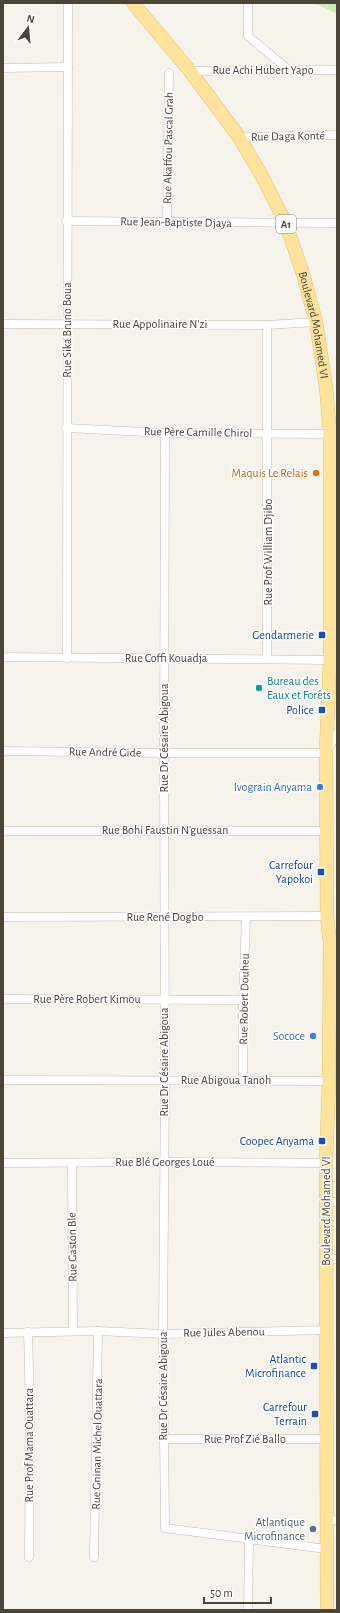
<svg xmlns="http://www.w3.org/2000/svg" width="340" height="1613" viewBox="0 0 340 1613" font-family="'Alegreya Sans',sans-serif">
<rect width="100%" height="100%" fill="#f6f3ec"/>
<path fill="#d2eab5" d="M309,3H337V14L319,5Z"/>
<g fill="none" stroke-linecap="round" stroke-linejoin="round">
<defs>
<g id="minor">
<path d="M248,3V36L289,70"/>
<path d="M3,68L68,67"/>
<path d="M190,71L337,70"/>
<path d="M239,137L337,135"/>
<path d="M66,221L337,223"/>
<path d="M167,222L169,73"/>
<path d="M3,324L267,325L316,322"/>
<path d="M66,428L165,433L330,434"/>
<path d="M165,433L164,753L165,1080L163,1334L165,1528L326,1549"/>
<path d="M3,657L330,660"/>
<path d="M67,658C66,439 68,221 68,3"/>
<path d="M267,658V325"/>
<path d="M3,751L164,753H326L337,733"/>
<path d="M3,831H327"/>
<path d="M3,917L327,916"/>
<path d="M3,999L243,1000"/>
<path d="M3,1080L329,1081"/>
<path d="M243,1081V1000L246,917"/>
<path d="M3,1163L164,1162L326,1163"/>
<path d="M72,1163L73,1331"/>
<path d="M327,1202H337"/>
<path d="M326,1259H337"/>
<path d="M28,1332L30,1409L29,1557"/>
<path d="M3,1333L98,1331L163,1334L326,1330"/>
<path d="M164,1439H327"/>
<path d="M326,1521L337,1520"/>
<path d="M94,1557L98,1331"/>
<path d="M248,1610L249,1540"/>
</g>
<g id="primary">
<path id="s1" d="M133,3L190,71L239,137L264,180L286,224L303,274L316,322L326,387L330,434V660L326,753L327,916L330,943L329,1081L326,1163L327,1610"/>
</g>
</defs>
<use href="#minor" stroke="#c2bbae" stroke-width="9"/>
<use href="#primary" stroke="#e6c16a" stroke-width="14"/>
<use href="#minor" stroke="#fff" stroke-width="8"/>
<use href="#primary" stroke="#ffe39c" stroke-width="13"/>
</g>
<circle fill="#e8710a" stroke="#fff" stroke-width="1.5" cx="316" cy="473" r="4"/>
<g fill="#1a4fb4" stroke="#fff" stroke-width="1.5">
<rect x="318" y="631" width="8" height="8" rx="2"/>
<rect x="318" y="706" width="8" height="8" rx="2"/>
<rect x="317" y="868" width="8" height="8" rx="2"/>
<rect x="318" y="1137" width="8" height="8" rx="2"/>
<rect x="310" y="1362" width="8" height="8" rx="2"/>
<rect x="311" y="1410" width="8" height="8" rx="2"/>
</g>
<circle fill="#0f9aa8" stroke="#fff" stroke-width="1.5" cx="259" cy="688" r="4"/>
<g fill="#3f7fe0" stroke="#fff" stroke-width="1.5">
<circle cx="320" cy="787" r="4"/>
<circle cx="313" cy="1036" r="4"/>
</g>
<circle fill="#5c6f8a" stroke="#fff" stroke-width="1.5" cx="313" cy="1529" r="4"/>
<g text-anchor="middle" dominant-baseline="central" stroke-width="3" stroke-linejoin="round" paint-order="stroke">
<rect fill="#fff" stroke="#817c74" stroke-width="1" x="276" y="215" width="20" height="18" rx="3"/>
<g font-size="11" font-weight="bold" fill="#4b4439">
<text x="286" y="224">A1</text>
</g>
<g font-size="12" fill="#4b4439" stroke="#fff">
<text x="263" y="70">Rue Achi Hubert Yapo</text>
<text transform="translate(288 136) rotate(-1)">Rue Daga Konté</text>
<text transform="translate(168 148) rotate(-89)">Rue Akaffou Pascal Grah</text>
<text transform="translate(176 222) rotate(1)">Rue Jean-Baptiste Djaya</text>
<text x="160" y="324">Rue Appolinaire N'zi</text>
<text stroke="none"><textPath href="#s1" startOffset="375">Boulevard Mohamed VI</textPath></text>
<text transform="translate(67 330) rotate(-90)">Rue Sika Bruno Boua</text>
<text transform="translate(198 432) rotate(1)">Rue Père Camille Chirol</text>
<text transform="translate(268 552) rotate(-90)">Rue Prof William Djibo</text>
<text x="166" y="658">Rue Coffi Kouadja</text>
<text transform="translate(164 738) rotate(-90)">Rue Dr Césaire Abigoua</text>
<text transform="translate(105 752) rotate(1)">Rue André Gide</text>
<text x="165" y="830">Rue Bohi Faustin N'guessan</text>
<text x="165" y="917">Rue René Dogbo</text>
<text x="87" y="999">Rue Père Robert Kimou</text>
<text transform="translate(244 999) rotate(-89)">Rue Robert Douheu</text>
<text transform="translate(164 1062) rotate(-90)">Rue Dr Césaire Abigoua</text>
<text x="226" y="1080">Rue Abigoua Tanoh</text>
<text x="165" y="1162">Rue Blé Georges Loué</text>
<text transform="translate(326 1211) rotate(-90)">Boulevard Mohamed VI</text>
<text transform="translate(72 1247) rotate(-91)">Rue Gaston Ble</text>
<text transform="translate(224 1332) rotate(-1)">Rue Jules Abenou</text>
<text transform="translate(163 1386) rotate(-90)">Rue Dr Césaire Abigoua</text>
<text x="245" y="1439">Rue Prof Zié Ballo</text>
<text transform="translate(97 1444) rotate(-89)">Rue Gninan Michel Ouattara</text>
<text transform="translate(29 1445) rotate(-90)">Rue Prof Mama Ouattara</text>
</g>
<g font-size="12" fill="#c56008" stroke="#fff" text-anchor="end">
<text x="308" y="473">Maquis Le Relais</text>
</g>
<g font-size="12" fill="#164399" stroke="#fff" text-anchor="end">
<text x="314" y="635">Gendarmerie</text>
<text x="314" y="710">Police</text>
<text x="313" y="865">Carrefour<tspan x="313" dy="14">Yapokoi</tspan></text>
<text x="314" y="1141">Coopec Anyama</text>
<text x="306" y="1359">Atlantic<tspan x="306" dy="14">Microfinance</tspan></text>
<text x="307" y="1407">Carrefour<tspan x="307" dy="14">Terrain</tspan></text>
</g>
<g font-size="12" fill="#0d838f" stroke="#fff" text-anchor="start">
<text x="267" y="681">Bureau des<tspan x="267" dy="14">Eaux et Forêts</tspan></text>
</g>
<g font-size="12" fill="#366cbe" stroke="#fff" text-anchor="end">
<text x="312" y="787">Ivograin Anyama</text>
<text x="305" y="1036">Sococe</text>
</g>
<g font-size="12" fill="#4e5e75" stroke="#fff" text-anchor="end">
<text x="305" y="1522">Atlantique<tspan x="305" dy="14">Microfinance</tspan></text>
</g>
</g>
<rect width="340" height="1613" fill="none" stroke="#4b4439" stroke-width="8"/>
<g transform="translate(28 28) rotate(16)" stroke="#ffffff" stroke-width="3" paint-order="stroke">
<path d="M0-3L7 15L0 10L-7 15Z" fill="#4b4439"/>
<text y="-6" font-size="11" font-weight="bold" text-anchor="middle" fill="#4b4439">N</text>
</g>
<path d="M204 1597v6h67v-6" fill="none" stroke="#4b4439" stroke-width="2"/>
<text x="210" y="1597" font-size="12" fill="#4b4439" stroke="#ffffff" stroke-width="3" paint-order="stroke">50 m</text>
</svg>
